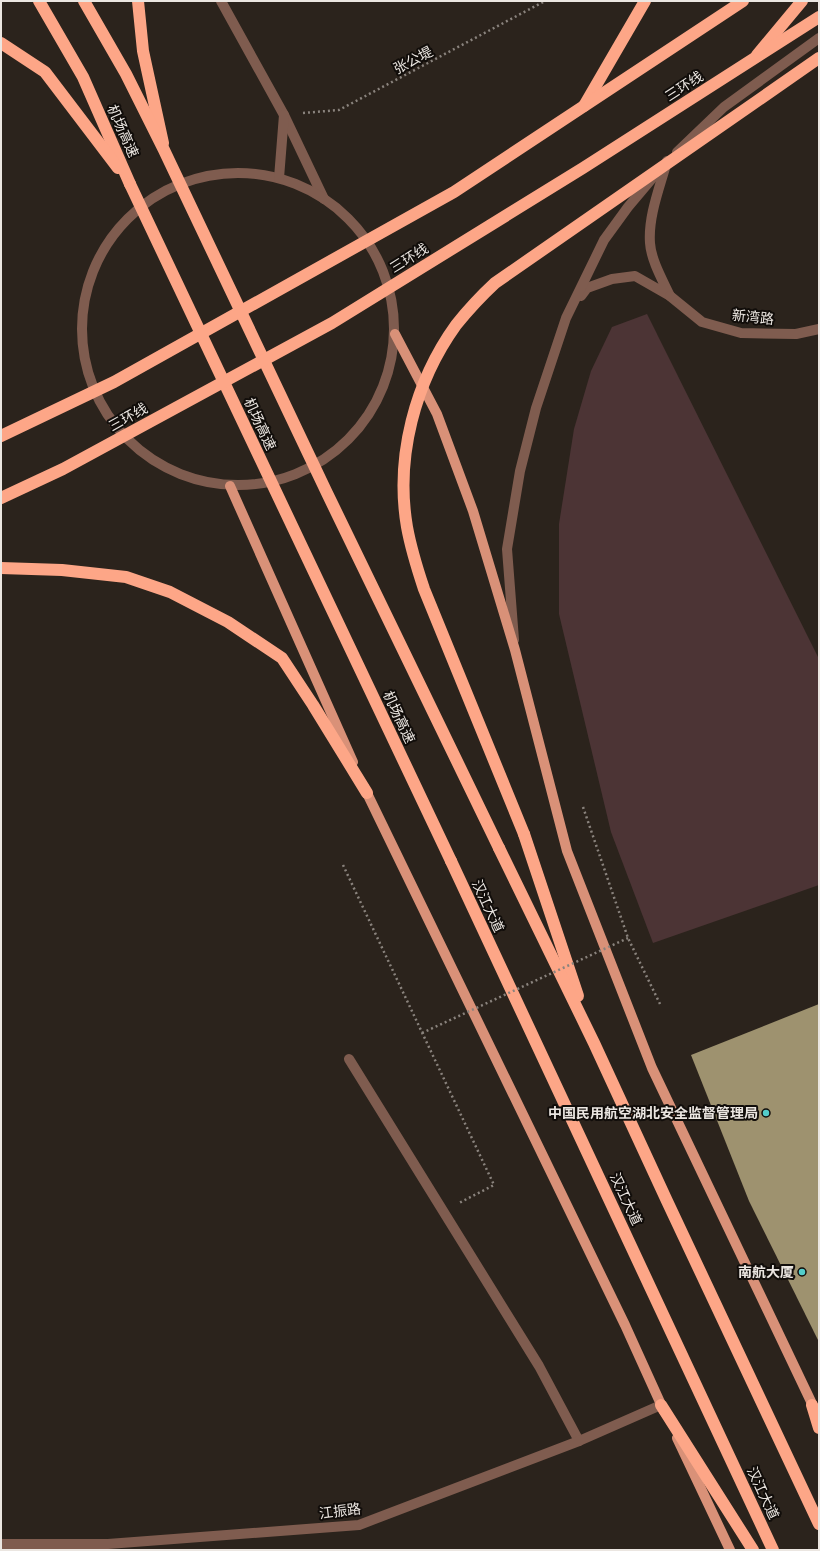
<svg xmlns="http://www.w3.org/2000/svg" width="820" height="1551" viewBox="0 0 820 1551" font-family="Jost,'Noto Sans SC',sans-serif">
<rect width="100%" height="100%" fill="#2b231c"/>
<path fill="#4c3435" d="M647,314L819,659V885L653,943L611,832L559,614V524L574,429L591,371L612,327Z"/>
<path fill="#9e926f" d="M819,1004V1342L749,1201L691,1055Z"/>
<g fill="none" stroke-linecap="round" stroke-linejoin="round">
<g stroke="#8a837d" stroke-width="2.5" stroke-dasharray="2 3" stroke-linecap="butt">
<path d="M303,113L339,110L545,1"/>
<path d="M583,807L628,938L660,1004"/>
<path d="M343,865L494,1185L459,1203"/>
</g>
<g stroke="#7f5c4f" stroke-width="10">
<path d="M221,1L284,115L324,199"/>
<path d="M677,152L724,107L819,38"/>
<circle cx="238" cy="329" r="156"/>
<path d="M279,178L284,115"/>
<path d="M581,296L587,288L612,279L635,276L670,296C663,281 651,260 650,243C648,216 660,187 667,161"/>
<path d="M670,296L702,322L741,333L796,334L819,329"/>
<path d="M514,640L507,549L520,471L536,408L566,318L604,240L628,207L655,175"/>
<path d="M349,1059L539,1366L579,1441"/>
<path d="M1,1544H108L359,1525L579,1441L661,1405"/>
</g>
<g stroke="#d99178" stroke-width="10">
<path d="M395,334L437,414L473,511L515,650L567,851L652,1068L816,1412"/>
<path d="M230,486L353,762"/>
<path d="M364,787L625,1325L664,1411"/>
<path d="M677,1438L730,1550"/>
</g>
<g stroke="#fda687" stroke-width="12">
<path d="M39,1L83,77L130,184"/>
<path d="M138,1L143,51L163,143"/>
<path d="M1,43L45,72L118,168"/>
<path d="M757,55L802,1"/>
<path d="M584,106L645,1"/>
<path d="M1,568L62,570L126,577L170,592L228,622L282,658L313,705L367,793"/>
<path d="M524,834L578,996"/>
<path d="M499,848L594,1043L667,1201L819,1524"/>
<path d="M451,861L773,1550"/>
<path d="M661,1405L753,1550"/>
<path d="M812,1405L819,1428"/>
</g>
<path stroke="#8a837d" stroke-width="2.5" stroke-dasharray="2 3" stroke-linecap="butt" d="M422,1033L628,938"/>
<g stroke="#fda687" stroke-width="12">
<path d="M84,1L126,74L164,150L327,493L499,848"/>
<path d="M130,184L451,861"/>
<path d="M1,436L114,382L454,192L743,1"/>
<path d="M1,498L63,469L332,323L583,168L819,17"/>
<path d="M524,834L424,589C417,568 411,549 407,527C395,457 415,382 456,325C468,310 481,296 495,283L819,58"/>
</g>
</g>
<g fill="#53cdcb" stroke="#110d0a" stroke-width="1.5">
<circle cx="766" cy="1113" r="4"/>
<circle cx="802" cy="1272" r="4"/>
</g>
<g text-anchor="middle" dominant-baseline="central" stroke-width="4" stroke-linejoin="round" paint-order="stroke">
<g font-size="14" fill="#ebe6e1" stroke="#110d0a">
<text transform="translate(413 60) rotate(-28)">张公堤</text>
<text transform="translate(684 86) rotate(-33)">三环线</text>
<text transform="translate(123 131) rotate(66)">机场高速</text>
<text transform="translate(409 258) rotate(-32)">三环线</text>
<text transform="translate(753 317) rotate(6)">新湾路</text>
<text transform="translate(128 417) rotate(-29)">三环线</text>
<text transform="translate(260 424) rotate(65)">机场高速</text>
<text transform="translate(399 717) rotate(65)">机场高速</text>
<text transform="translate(488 906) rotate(65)">汉江大道</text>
<text transform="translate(626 1199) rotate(65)">汉江大道</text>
<text transform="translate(763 1493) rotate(65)">汉江大道</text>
<text transform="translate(340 1511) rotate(-7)">江振路</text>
</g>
<g font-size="14" font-weight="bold" fill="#ebe6e1" stroke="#110d0a" text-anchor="end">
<text x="758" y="1113">中国民用航空湖北安全监督管理局</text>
<text x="794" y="1272">南航大厦</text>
</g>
</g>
<rect width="820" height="1551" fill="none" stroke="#ebe6e1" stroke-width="4"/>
</svg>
